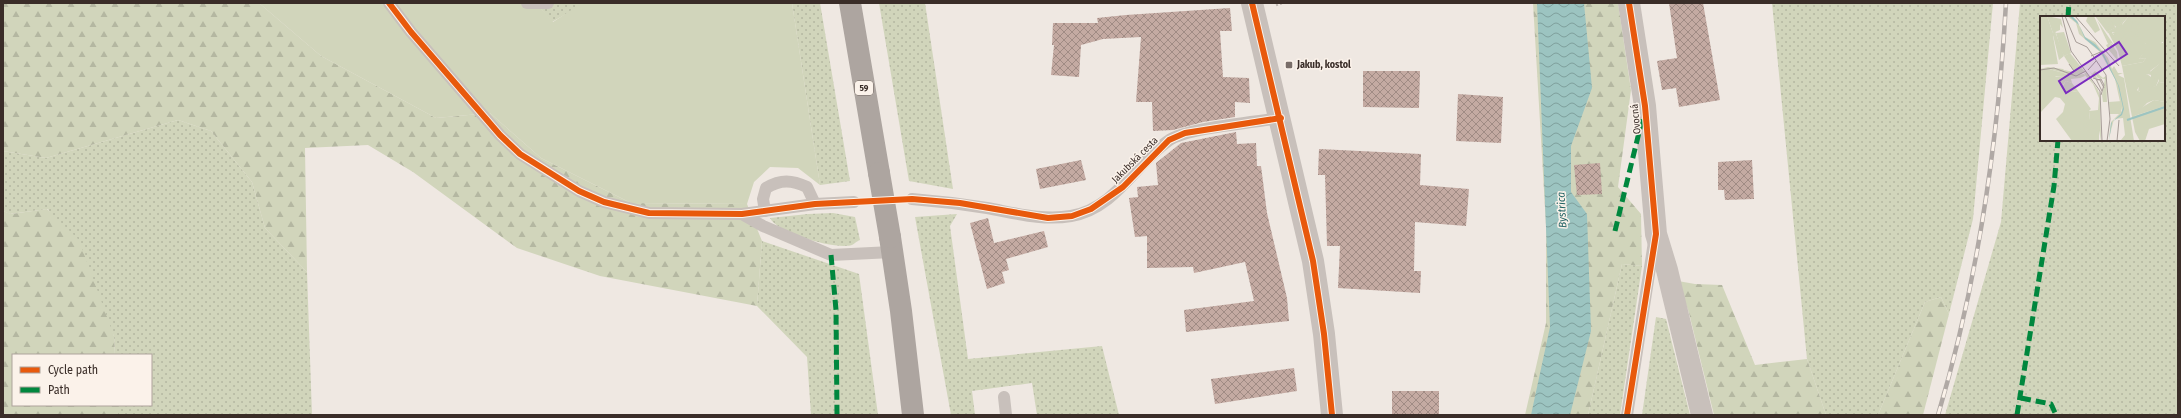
<svg xmlns="http://www.w3.org/2000/svg" width="2181" height="418" viewBox="0 0 2181 418" font-family="'Fira Sans Condensed',sans-serif">
<defs>
<pattern id="grass-dots" width="8" height="8" patternUnits="userSpaceOnUse"><rect width="8" height="8" fill="#d1d5bb"/><path d="M2 2h.1M6 6h.1" fill="none" stroke="#b4b7a1" stroke-width="1.8" stroke-linecap="round"/></pattern>
<pattern id="forest-firs" width="22" height="20" patternUnits="userSpaceOnUse"><rect width="22" height="20" fill="#d1d5bb"/><path d="M5 1l3.5 6h-7zM16 11l3.5 6h-7z" fill="#b4b7a1"/></pattern>
<pattern id="water-waves" width="16" height="10" patternUnits="userSpaceOnUse"><rect width="16" height="10" fill="#9cc4c1"/><path d="M0 5q4-4 8 0t8 0" fill="none" stroke="#80a09d"/></pattern>
<pattern id="building-cross-hatch" width="8" height="8" patternUnits="userSpaceOnUse"><rect width="8" height="8" fill="#c4aaa2"/><path d="M0 0l8 8M0 8l8-8" fill="none" stroke="#a08b84"/></pattern>
</defs>
<rect width="100%" height="100%" fill="#efe8e2"/>
<g fill="url(#grass-dots)" fill-rule="evenodd">
<path d="M536,3H582V5L552,22Z"/>
<path d="M792,3H820L850,181L820,185Z"/>
<path d="M879,3H925L953,189L909,181Z"/>
<path d="M1772,3H1993L1973,219L1949,314L1941,297L1925,302L1878,415H1826L1807,359Z"/>
<path d="M2020,3H2178V415H1945L2001,222ZM2041,17H2164V140H2041Z"/>
<path d="M178,120L211,131L252,182L265,228L307,272L312,415H118V405H151V355H115L114,336L48,209L10,214L3,211V151L46,158Z"/>
<path d="M833,213L855,217L860,240C857,241 854,244 852,245C835,250 777,233 770,218L808,214Z"/>
<path d="M957,214L950,226L968,359L1102,346L1119,415H1037L1032,383L972,391L975,415H951L915,217Z"/>
<path d="M762,241L859,274L878,415H811L807,357L757,306Z"/>
<path d="M1622,264L1642,266L1620,415H1588Z"/>
<path d="M1656,317L1666,319L1690,415H1642Z"/>
</g>
<g fill="url(#forest-firs)">
<path d="M3,3H259L321,56L436,118L490,113L541,158L631,203L747,204L762,241L757,306L600,276L517,248L413,172L368,145L305,148L307,272L265,228L252,182L211,131L178,120L46,158L3,151Z"/>
<path d="M1533,3H1618L1631,90L1618,187L1641,214L1642,266L1622,264L1588,415H1525L1546,323V225Z"/>
<path d="M47,209L79,240L114,336L115,355H13V405H118V415H3V211L11,214Z"/>
<path d="M1678,281L1695,284L1722,285L1755,365L1807,359L1826,415H1714L1689,313Z"/>
<path d="M1941,297L1949,314L1923,415H1878L1925,302Z"/>
</g>
<path fill="#d1d5bb" d="M259,3H536L553,22L582,3H792L820,185L798,168L770,167L754,182L747,204L631,203L541,158L490,113L436,118L321,56Z"/>
<path fill="url(#water-waves)" d="M1537,3H1584L1592,88L1571,146V192L1587,214L1591,331L1570,415H1531L1550,327Z"/>
<g fill="url(#building-cross-hatch)">
<path d="M1669,3H1703L1720,100L1679,107L1676,88L1662,90L1657,61L1677,58Z"/>
<path d="M1230,8L1232,31H1220L1223,77L1249,78L1250,103L1235,102V117L1203,122L1173,130L1153,131L1152,102H1136L1141,37L1103,39L1081,45L1079,77L1051,75L1054,45H1052L1053,23H1098L1097,18L1126,15Z"/>
<path d="M1363,71H1420L1419,108L1363,107Z"/>
<path d="M1458,94L1503,97L1501,143L1456,141Z"/>
<path d="M1236,132L1237,144L1256,143L1257,166H1261L1267,213L1287,298L1289,321L1186,332L1184,310L1254,301L1245,262L1194,273L1193,267L1147,268V236L1135,237L1129,198L1138,197L1137,187L1158,185L1156,163L1181,143Z"/>
<path d="M1319,149L1421,154L1420,185L1469,189L1466,226L1415,222L1414,271H1421L1420,293L1338,288L1340,246H1327L1325,175H1318Z"/>
<path d="M1081,160L1086,180L1040,189L1036,169Z"/>
<path d="M1752,160L1754,199L1725,200L1724,190H1718V162Z"/>
<path d="M1600,163L1602,194L1577,195L1574,165Z"/>
<path d="M988,218L994,243L1044,231L1048,247L1006,259L1009,270L1002,272L1005,283L987,289L970,223Z"/>
<path d="M1294,368L1297,391L1215,404L1211,379Z"/>
<rect x="1392" y="391" width="47" height="24"/>
</g>
<g fill="none" stroke-linecap="round" stroke-linejoin="round">
<path stroke="#c1b9b3" stroke-width="2.5" stroke-dasharray="2 2" stroke-linecap="butt" d="M1276,5L1283,3"/>
<g stroke="#c8c0bb" stroke-width="12">
<path d="M389,3L411,32L500,135L520,154L579,191L604,202L649,213L742,214L815,204L854,202"/>
<path d="M527,3H548"/>
<path d="M912,199C937,201 962,204 987,208C1015,213 1043,221 1071,216C1116,208 1135,164 1168,141C1185,128 1256,122 1281,118"/>
<path d="M765,211L763,199L766,188C781,179 792,180 807,187L815,204"/>
<path d="M742,214L763,226L831,255L892,252"/>
<path d="M1004,397L1006,415"/>
<path d="M1627,415L1654,242"/>
</g>
<g stroke="#c8c0bb" stroke-width="22">
<path d="M1252,3L1313,261L1324,334L1332,415"/>
<path d="M1629,3L1645,106L1656,234L1667,270L1702,415"/>
</g>
<g stroke="#ada5a0" stroke-width="22">
<path d="M850,3L879,173"/>
<path d="M890,237L901,311L913,415"/>
</g>
<defs>
<path id="rail" d="M1938,415C1978,281 1998,142 2006,3"/>
</defs>
<use href="#rail" stroke="#b0a9a5" stroke-width="4.5"/>
<use href="#rail" stroke="#fbf2ea" stroke-width="3" stroke-dasharray="9" stroke-linecap="butt"/>
<path stroke="#ada5a0" stroke-width="22" d="M879,173L890,237"/>
<g stroke="#00873e" stroke-width="5" stroke-dasharray="10 5" stroke-linecap="butt">
<path d="M2068,17L2069,3"/>
<path d="M1615,231L1643,116"/>
<path d="M831,255L836,310L837,415"/>
<path d="M2021,398L2051,404L2056,415"/>
<path d="M2017,415L2054,186L2058,140"/>
</g>
<defs>
<g id="cycleway">
<path d="M389,3L411,32L500,135L520,154L579,191L604,202L649,213L742,214L815,204L912,199L960,203L1048,218L1072,216L1091,209L1123,187L1169,140L1185,133L1281,118"/>
<path d="M1252,3L1313,261L1324,334L1332,415"/>
<path d="M1627,415L1656,234L1645,106L1629,3"/>
</g>
</defs>
<use href="#cycleway" stroke="#fbf2ea" stroke-width="8"/>
<use href="#cycleway" stroke="#e8590c" stroke-width="6"/>
</g>
<rect fill="#796e69" stroke="#fbf2ea" stroke-width="1.5" x="1285" y="61" width="8" height="8" rx="2"/>
<g text-anchor="middle" dominant-baseline="central" stroke-width="3" stroke-linejoin="round" paint-order="stroke">
<rect fill="#fbf2ea" stroke="#746862" stroke-width="1" x="855" y="81" width="18" height="14" rx="3"/>
<g font-size="9" font-weight="bold" fill="#3a2d28">
<text x="864" y="88">59</text>
</g>
<g font-size="10" font-weight="bold" fill="#3a2d28" stroke="#fbf2ea" text-anchor="start">
<text x="1297" y="65">Jakub, kostol</text>
</g>
<g font-size="10" fill="#3a2d28" stroke="#fbf2ea">
<text transform="translate(1636 119) rotate(-96)">Ovocná</text>
<text transform="translate(1135 160) rotate(-45)">Jakubská cesta</text>
</g>
<g font-size="11" font-style="italic" fill="#1a5e5f" stroke="#fbf2ea">
<text transform="translate(1562 210) rotate(-93)">Bystrica</text>
</g>
</g>
<g transform="translate(2040 16)">
<rect width="125" height="125" fill="#efe8e2"/>
<path d="M7,0L21,3L23,12L20,8V14L13,17ZM48,0H54L60,14L55,17L46,5ZM55,0L74,1L75,12L67,16ZM93,0H123L125,24L120,28H106L102,25L107,33L99,43L106,42L103,46L82,50L78,35L69,18L74,19L72,17L75,16L84,3L82,9L88,1ZM24,16L31,37L40,50L31,37L24,40L21,34L16,17ZM71,27L77,36L78,45L68,33ZM125,43V66L119,67V63L116,70L98,76L99,69L104,61L107,58L111,61V55ZM49,54L52,58L55,55L63,62L66,60L67,86H63L62,79L65,63L58,62L54,57L57,62H54ZM46,56L58,74L60,80L61,125L57,104H50L49,95L58,94L59,82L53,68L44,58ZM26,65L32,67L38,75L31,76L22,71Z" fill="#d1d5bb"/>
<path d="M0,0H7L13,17L15,14L16,18L13,20L18,48L0,49ZM27,0H32L37,5L45,21L55,26L68,42L72,53L74,50L78,57H83L78,59L84,62L94,125L81,124L85,119L83,102L74,103L69,122L71,106L82,95L75,63L60,36L39,18L36,7ZM71,0H93L90,3L88,1L81,9L84,3L76,16H72L75,23L67,16L76,11L71,5L74,2ZM123,0H125V44L110,55L120,61L112,64L111,59L107,58L97,74L99,76L105,71L116,70L120,63L119,67L125,66V86L114,84L107,87L94,100L125,90V108L109,113L105,125H100L95,116L82,50L103,46L106,42L99,43L106,33L102,27L100,21L106,28L123,27ZM57,4L74,29L71,27L68,33L66,29L68,28ZM93,5L99,7L96,11L100,20L91,21L98,18L94,13L80,23L91,13ZM8,51L23,53L28,58L9,53L16,61L44,58L45,60L40,62L31,63L32,67L26,65L21,71H25L31,76L38,75L51,93L49,95L50,104L59,103V125H32L16,103L23,96L25,88L20,82L15,81L0,97V53Z" fill="#d1d5bb"/>
<path d="M16,18L24,40L30,37L45,56L43,57L29,61L7,60L9,53L27,58L24,54L34,56L24,40L19,44L13,19ZM114,84L125,86V90L94,100L93,97ZM82,85L81,98H70L69,86Z" fill="#d1d5bb"/>
<path d="M29,0H32L37,5L45,21L56,29L64,39L79,70L84,93L82,99L72,106L69,125L71,107L81,98L83,92L78,69L61,36L45,23L39,9Z" fill="#9cc4c1"/>
<path fill="none" stroke="#9cc4c1" stroke-width="2" d="M87,104L125,91"/>
<path fill="none" stroke="#a79d98" stroke-width="1" d="M22,0L31,35L60,75L62,125M25,0L36,26L47,31L66,59L70,103L67,125M35,0L79,50M51,40L63,35M0,54L14,52L36,60L46,55M48,54L56,45M28,58L34,55L29,48M53,62L60,64L64,72M56,63L62,75M57,64L61,63L64,69L61,79M77,125L79,104"/>
<path fill="#7b2cbf" fill-opacity="0.15" stroke="#7b2cbf" stroke-width="2" d="M79,26L87,38L26,77L19,65Z"/>
<rect width="125" height="125" fill="none" stroke="#3a2d28" stroke-width="2"/>
</g>
<rect width="2181" height="418" fill="none" stroke="#3a2d28" stroke-width="8"/>
<rect x="12" y="354" width="140" height="52" fill="#fbf2ea" stroke="#aea39c"/>
<rect x="20" y="367" width="20" height="6" fill="#e8590c" stroke="#aea39c"/>
<text x="48" y="374" font-size="12" fill="#3a2d28">Cycle path</text>
<rect x="20" y="387" width="20" height="6" fill="#00873e" stroke="#aea39c"/>
<text x="48" y="394" font-size="12" fill="#3a2d28">Path</text>
</svg>
